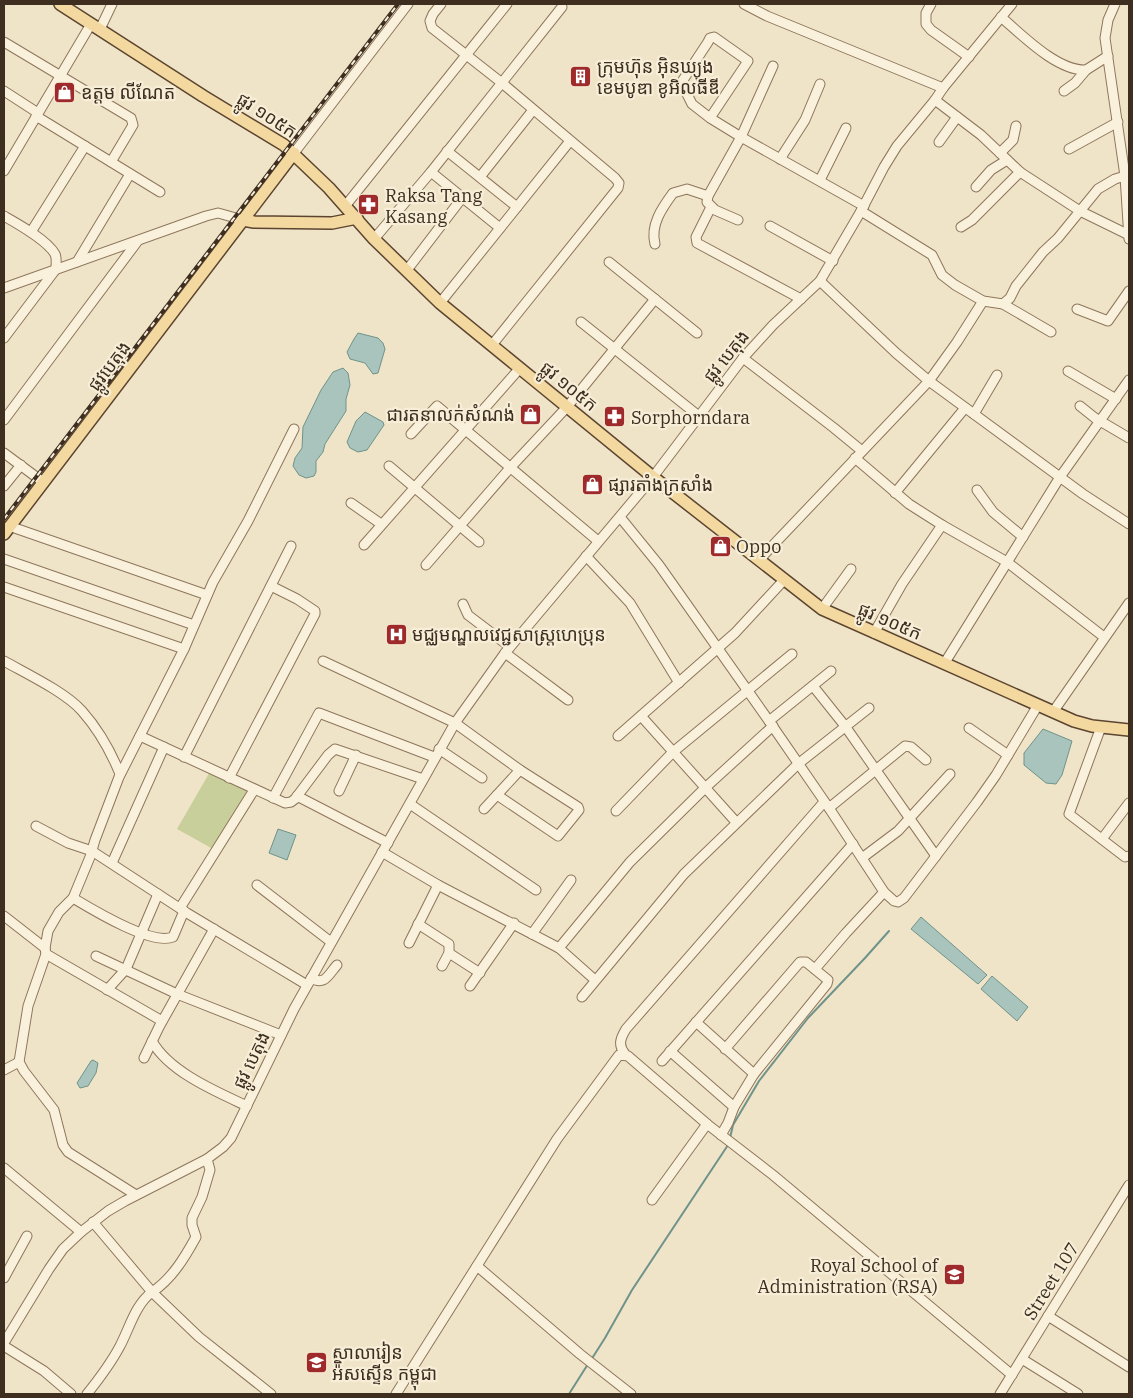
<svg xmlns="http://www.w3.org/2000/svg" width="1133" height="1398" viewBox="0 0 1133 1398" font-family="'IBM Plex Serif','Noto Sans Khmer',serif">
<rect width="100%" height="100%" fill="#f0e4c8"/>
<path fill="#c9cf9b" d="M211,770L247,791L213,849L177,829Z"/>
<g fill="#a9c4bc" stroke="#6f938a">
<path d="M358,333L378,338L383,343L385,349L378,373L373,374L365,363L350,359L347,352L354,339Z"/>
<path d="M343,368L348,373L350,385L346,399V411L325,444L323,452L316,461V472L314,476L306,478L299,475L293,466L295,458L302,448L303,427L321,390L333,372Z"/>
<path d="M365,412L383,422L384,425L367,450L358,452L350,448L347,442L356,421Z"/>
<path d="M1043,729L1072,741L1062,775L1056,784L1046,783L1024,765V753Z"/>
<path d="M278,829L296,835L287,860L269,853Z"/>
<path d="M921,917L987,975L978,984L911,929Z"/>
<path d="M992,976L1028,1007L1017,1021L981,989Z"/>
<path d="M93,1060L98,1063L96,1073L88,1086L80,1088L77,1083L91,1061Z"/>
</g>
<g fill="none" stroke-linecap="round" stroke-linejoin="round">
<g stroke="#6f938a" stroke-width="2">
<path d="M730,1138L733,1125L759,1081L808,1018L865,958L889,931"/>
<path d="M591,1360L605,1338L632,1290L728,1145"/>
<path d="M569,1394L588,1364"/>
</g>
<defs>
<g id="minor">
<path d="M441,4L433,14L430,21L432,28L502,83L615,178L619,183L618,188L492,345"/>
<path d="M744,4L767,16L943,88"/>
<path d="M931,4L926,13V24L931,30L969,57"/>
<path d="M1115,4L1108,20L1105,38L1125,176L1129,239"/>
<path d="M1001,17C1022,35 1057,71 1086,70L1108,56"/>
<path d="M100,29L112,4"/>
<path d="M4,42L131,118L133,125L111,162"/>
<path d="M4,91L38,113"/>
<path d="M1064,91L1075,83L1086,70"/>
<path d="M935,100L981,135L1020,172L1080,211L1129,235"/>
<path d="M36,116L160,192"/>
<path d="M710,118L748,61L714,37L710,38L708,42L683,80L682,84L692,104L710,118L741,137L864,206"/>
<path d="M939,142L957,117"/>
<path d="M1069,149L1118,122"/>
<path d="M447,151L517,207"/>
<path d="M294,153L408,4"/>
<path d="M1000,153L1013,140L1016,126"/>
<path d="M780,159L805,120L820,84"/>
<path d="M4,171L91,24"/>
<path d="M431,172L500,228"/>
<path d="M480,177L533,110"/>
<path d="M820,180L846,128"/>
<path d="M976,187L991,170L1007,160"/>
<path d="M346,205L507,4"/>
<path d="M711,207L696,237L697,243L801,299"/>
<path d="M861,211L932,255L942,275L955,285L983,301L1003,304L1051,332"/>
<path d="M4,216C18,224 47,240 55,254C57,258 56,264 56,269L4,338"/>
<path d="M738,220L715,210L707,202L708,196L741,137L773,66"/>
<path d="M770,226L833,261"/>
<path d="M961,227L972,220L1020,172"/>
<path d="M31,232L85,146"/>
<path d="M374,239L431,172L562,7"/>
<path d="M655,244C650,225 662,208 673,193L687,189L708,196"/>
<path d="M77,262L130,174"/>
<path d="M609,262L697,333"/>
<path d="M407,270L462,198"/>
<path d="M820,281L896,353L929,381L1083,494L1129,524"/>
<path d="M4,288L206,216L218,213L243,220"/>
<path d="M440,303L570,141"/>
<path d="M1003,304L1010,298L1016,286L1043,252L1058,238L1098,189L1115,179L1125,176"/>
<path d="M1077,309L1108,321L1129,291"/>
<path d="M581,322L700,417"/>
<path d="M743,358L834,428L862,451"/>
<path d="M1068,371L1116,399"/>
<path d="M1080,406L1095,418L1129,438"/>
<path d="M974,414L997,375"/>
<path d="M4,420L137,242"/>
<path d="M411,434L437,406L598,541"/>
<path d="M4,453L43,482"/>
<path d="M855,458L909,504L942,525L1007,562L1104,637"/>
<path d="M389,466L479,542"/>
<path d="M4,486L21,465"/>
<path d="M977,490L993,512L1023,537"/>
<path d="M895,493L965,408"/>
<path d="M351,503L381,524"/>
<path d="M620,517L659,565L769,721L829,808L884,892L894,901L898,902L904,898L977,802L996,775L1038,705"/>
<path d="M9,526L207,595"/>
<path d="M364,545L520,368"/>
<path d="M586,556L630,603L679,683"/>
<path d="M4,559L194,625"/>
<path d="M759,560L929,381L957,342L983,301"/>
<path d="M426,565L510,468L567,407L655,299"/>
<path d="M4,587L184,649"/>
<path d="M463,604L468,615L510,647"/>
<path d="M822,609L851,569"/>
<path d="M874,633L902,584L942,525"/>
<path d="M505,653L568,700"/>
<path d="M4,661C27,674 65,692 82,711C98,729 111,752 120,774"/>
<path d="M323,661L455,723L520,770L578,807L579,810L558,836L497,795"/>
<path d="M944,664L1060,477L1129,380"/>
<path d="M813,686L845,726L936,856"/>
<path d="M1053,712L1129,603"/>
<path d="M641,716L736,822"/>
<path d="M769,721L831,671"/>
<path d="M1101,727L1069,814L1125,857L1129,856"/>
<path d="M969,728L1008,755"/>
<path d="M140,736L285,803L291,802L295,799L328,755L335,749L423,779"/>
<path d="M618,736L735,633L784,580"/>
<path d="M439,749L482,778"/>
<path d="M184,757L291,546"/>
<path d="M229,778L315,614V611L297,599L271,586"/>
<path d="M339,791L356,755"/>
<path d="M297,796L388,843"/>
<path d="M273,798L319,713L434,757"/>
<path d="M410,804L536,890"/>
<path d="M829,808L905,746L911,747L926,760"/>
<path d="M484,809L520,770"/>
<path d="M616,811L673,752L792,654"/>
<path d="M36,826L68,843L92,851L187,913L307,985"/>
<path d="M1102,839L1129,803"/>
<path d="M382,852L438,885L559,948L595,980"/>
<path d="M862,858L898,831L950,774"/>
<path d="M112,863L164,747"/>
<path d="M257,885L331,942"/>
<path d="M73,898C93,910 152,946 173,937L184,911"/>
<path d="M180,908L254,790"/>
<path d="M4,916L45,948"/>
<path d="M418,924L449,944V953L442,966"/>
<path d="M532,934L571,880"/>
<path d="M409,943L438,885"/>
<path d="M559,948L630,862L705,788L773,726"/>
<path d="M449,953L480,973"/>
<path d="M46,954L162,1021"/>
<path d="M96,956L177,994L281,1035"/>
<path d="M815,969L846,933L884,892"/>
<path d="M311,978C325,986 328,975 337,965"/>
<path d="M470,986L514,923"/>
<path d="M107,990L126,969L158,894"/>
<path d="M582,997L684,874L798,764L869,708"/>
<path d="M696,1022L754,1074"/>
<path d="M152,1041C169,1072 217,1092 247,1106"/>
<path d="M670,1051L734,1107"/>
<path d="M625,1054C618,1045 620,1039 626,1029L824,802"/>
<path d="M144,1058L159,1027L214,929"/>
<path d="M662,1061L853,844"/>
<path d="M4,1070L19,1062"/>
<path d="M721,1135L728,1123L734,1107L754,1074L827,984L828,980L806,962H800L725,1049"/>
<path d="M4,1168L81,1232"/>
<path d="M136,1195L68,1152L63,1145L54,1110L24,1071L19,1062L28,1006L46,954L45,948L48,931L59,912L73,898L90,857L95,840L119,777L184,649L213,582L248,521L294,429"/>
<path d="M652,1200L707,1124"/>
<path d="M93,1222L152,1292C172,1279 185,1257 196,1237L192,1225V1218L202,1197L210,1170L207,1159"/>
<path d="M477,1266L580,1354L631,1394"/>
<path d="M4,1278L27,1236"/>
<path d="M1048,1316L1129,1367"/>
<path d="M4,1343L49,1269L63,1249L81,1232L108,1211L125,1201L207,1159L223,1147L231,1138L294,1009L455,723L505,653L653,477L743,358L773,325L820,281L861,211L884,167L897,146L935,100L943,88L1012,4"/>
<path d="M4,1346L44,1371L71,1394"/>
<path d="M1022,1359L1078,1394"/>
<path d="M87,1394C99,1379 111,1363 120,1346C130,1327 135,1305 152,1292L199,1337L271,1394"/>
<path d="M396,1394L557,1139L619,1055L628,1056L707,1124L773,1175L1012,1375"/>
<path d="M1000,1394L1129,1185"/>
</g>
<g id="major">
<path d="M60,4L203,96L284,145L329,188L374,239L440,303L653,477L822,609L1074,721L1092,726L1129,730"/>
<path d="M243,220L254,222L332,223L357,218"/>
<path d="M4,534L294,153"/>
</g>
</defs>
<use href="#minor" stroke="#8d765c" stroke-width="11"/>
<use href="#major" stroke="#5b4430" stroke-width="14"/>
<use href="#minor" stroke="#faf1dc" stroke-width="9"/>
<use href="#major" stroke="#f3d9a0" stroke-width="11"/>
<defs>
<path id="rail" d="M4,519L398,4"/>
</defs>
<use href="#rail" stroke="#3d2e20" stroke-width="4"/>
<use href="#rail" stroke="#f7eed8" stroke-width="2" stroke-dasharray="5.5" stroke-linecap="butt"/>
</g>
<defs>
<symbol id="building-square" viewBox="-11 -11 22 22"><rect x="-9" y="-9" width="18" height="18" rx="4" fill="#9e2a2b" stroke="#f7eed8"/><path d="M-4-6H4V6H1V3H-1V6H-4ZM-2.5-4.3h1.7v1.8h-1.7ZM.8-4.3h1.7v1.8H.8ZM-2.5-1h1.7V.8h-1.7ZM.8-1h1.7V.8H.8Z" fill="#fff"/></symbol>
<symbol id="shop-square" viewBox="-11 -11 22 22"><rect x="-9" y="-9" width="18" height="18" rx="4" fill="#9e2a2b" stroke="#f7eed8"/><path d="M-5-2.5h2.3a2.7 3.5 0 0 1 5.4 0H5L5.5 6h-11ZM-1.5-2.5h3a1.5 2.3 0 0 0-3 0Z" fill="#fff"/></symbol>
<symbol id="pharmacy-square" viewBox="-11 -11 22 22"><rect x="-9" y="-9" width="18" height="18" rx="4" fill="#9e2a2b" stroke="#f7eed8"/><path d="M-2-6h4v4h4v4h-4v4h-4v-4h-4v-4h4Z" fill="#fff"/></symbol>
<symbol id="hospital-square" viewBox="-11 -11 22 22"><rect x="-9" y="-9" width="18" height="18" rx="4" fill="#9e2a2b" stroke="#f7eed8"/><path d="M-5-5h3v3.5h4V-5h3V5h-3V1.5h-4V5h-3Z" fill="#fff"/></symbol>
<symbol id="school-square" viewBox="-11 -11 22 22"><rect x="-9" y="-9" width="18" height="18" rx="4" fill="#9e2a2b" stroke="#f7eed8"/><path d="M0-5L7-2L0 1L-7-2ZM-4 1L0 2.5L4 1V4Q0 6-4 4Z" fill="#fff"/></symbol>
</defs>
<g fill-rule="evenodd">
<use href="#building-square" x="568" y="64" width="25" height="25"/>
<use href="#shop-square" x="52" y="80" width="25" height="25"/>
<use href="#pharmacy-square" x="356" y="192" width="25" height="25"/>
<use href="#shop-square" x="518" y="402" width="25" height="25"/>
<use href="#pharmacy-square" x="602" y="404" width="25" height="25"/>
<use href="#shop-square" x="580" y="472" width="25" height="25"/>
<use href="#shop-square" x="708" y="534" width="25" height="25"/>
<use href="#hospital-square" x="384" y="622" width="25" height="25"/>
<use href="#school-square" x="942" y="1262" width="25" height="25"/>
<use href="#school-square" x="304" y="1350" width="25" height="25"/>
</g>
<g text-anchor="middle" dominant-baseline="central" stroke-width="4.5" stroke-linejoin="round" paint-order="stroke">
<g font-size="18" fill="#3d2e20" stroke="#f7eed8" text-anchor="start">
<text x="597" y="66">ក្រុមហ៊ុន អ៊ិនឃ្យុង<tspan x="597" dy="21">ខេមបូឌា ខូអិលធីឌី</tspan></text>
<text x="81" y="92">ឧត្តម លីណែត</text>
<text x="385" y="195">Raksa Tang<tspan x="385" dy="21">Kasang</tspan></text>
<text x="515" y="414" text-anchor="end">ជារតនាលក់សំណង់</text>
<text x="631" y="417">Sorphorndara</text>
<text x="608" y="484">ផ្សារតាំងក្រសាំង</text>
<text x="736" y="546">Oppo</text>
<text x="412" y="634">មជ្ឈមណ្ឌលវេជ្ជសាស្ត្រហេប្រុន</text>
<text x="938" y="1265" text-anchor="end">Royal School of<tspan x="938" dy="21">Administration (RSA)</tspan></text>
<text x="332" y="1352">សាលារៀន<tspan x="332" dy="21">អ៉ិសស្ទើន កម្ពុជា</tspan></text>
</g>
<g font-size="18" fill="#3d2e20" stroke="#f7eed8">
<text transform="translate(267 115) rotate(33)">ផ្លូវ ១០៥ក</text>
<text transform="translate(726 356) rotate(-51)">ផ្លូវ បេតុង</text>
<text transform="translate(109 366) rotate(-53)">ផ្លូវបេតុង</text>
<text transform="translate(569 386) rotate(39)">ផ្លូវ ១០៥ក</text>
<text transform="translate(890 621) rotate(23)">ផ្លូវ ១០៥ក</text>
<text transform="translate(251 1060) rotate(-64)">ផ្លូវ បេតុង</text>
<text transform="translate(1051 1281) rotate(-58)">Street 107</text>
</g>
</g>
<rect width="1133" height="1398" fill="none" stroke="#3d2e20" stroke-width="10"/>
</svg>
